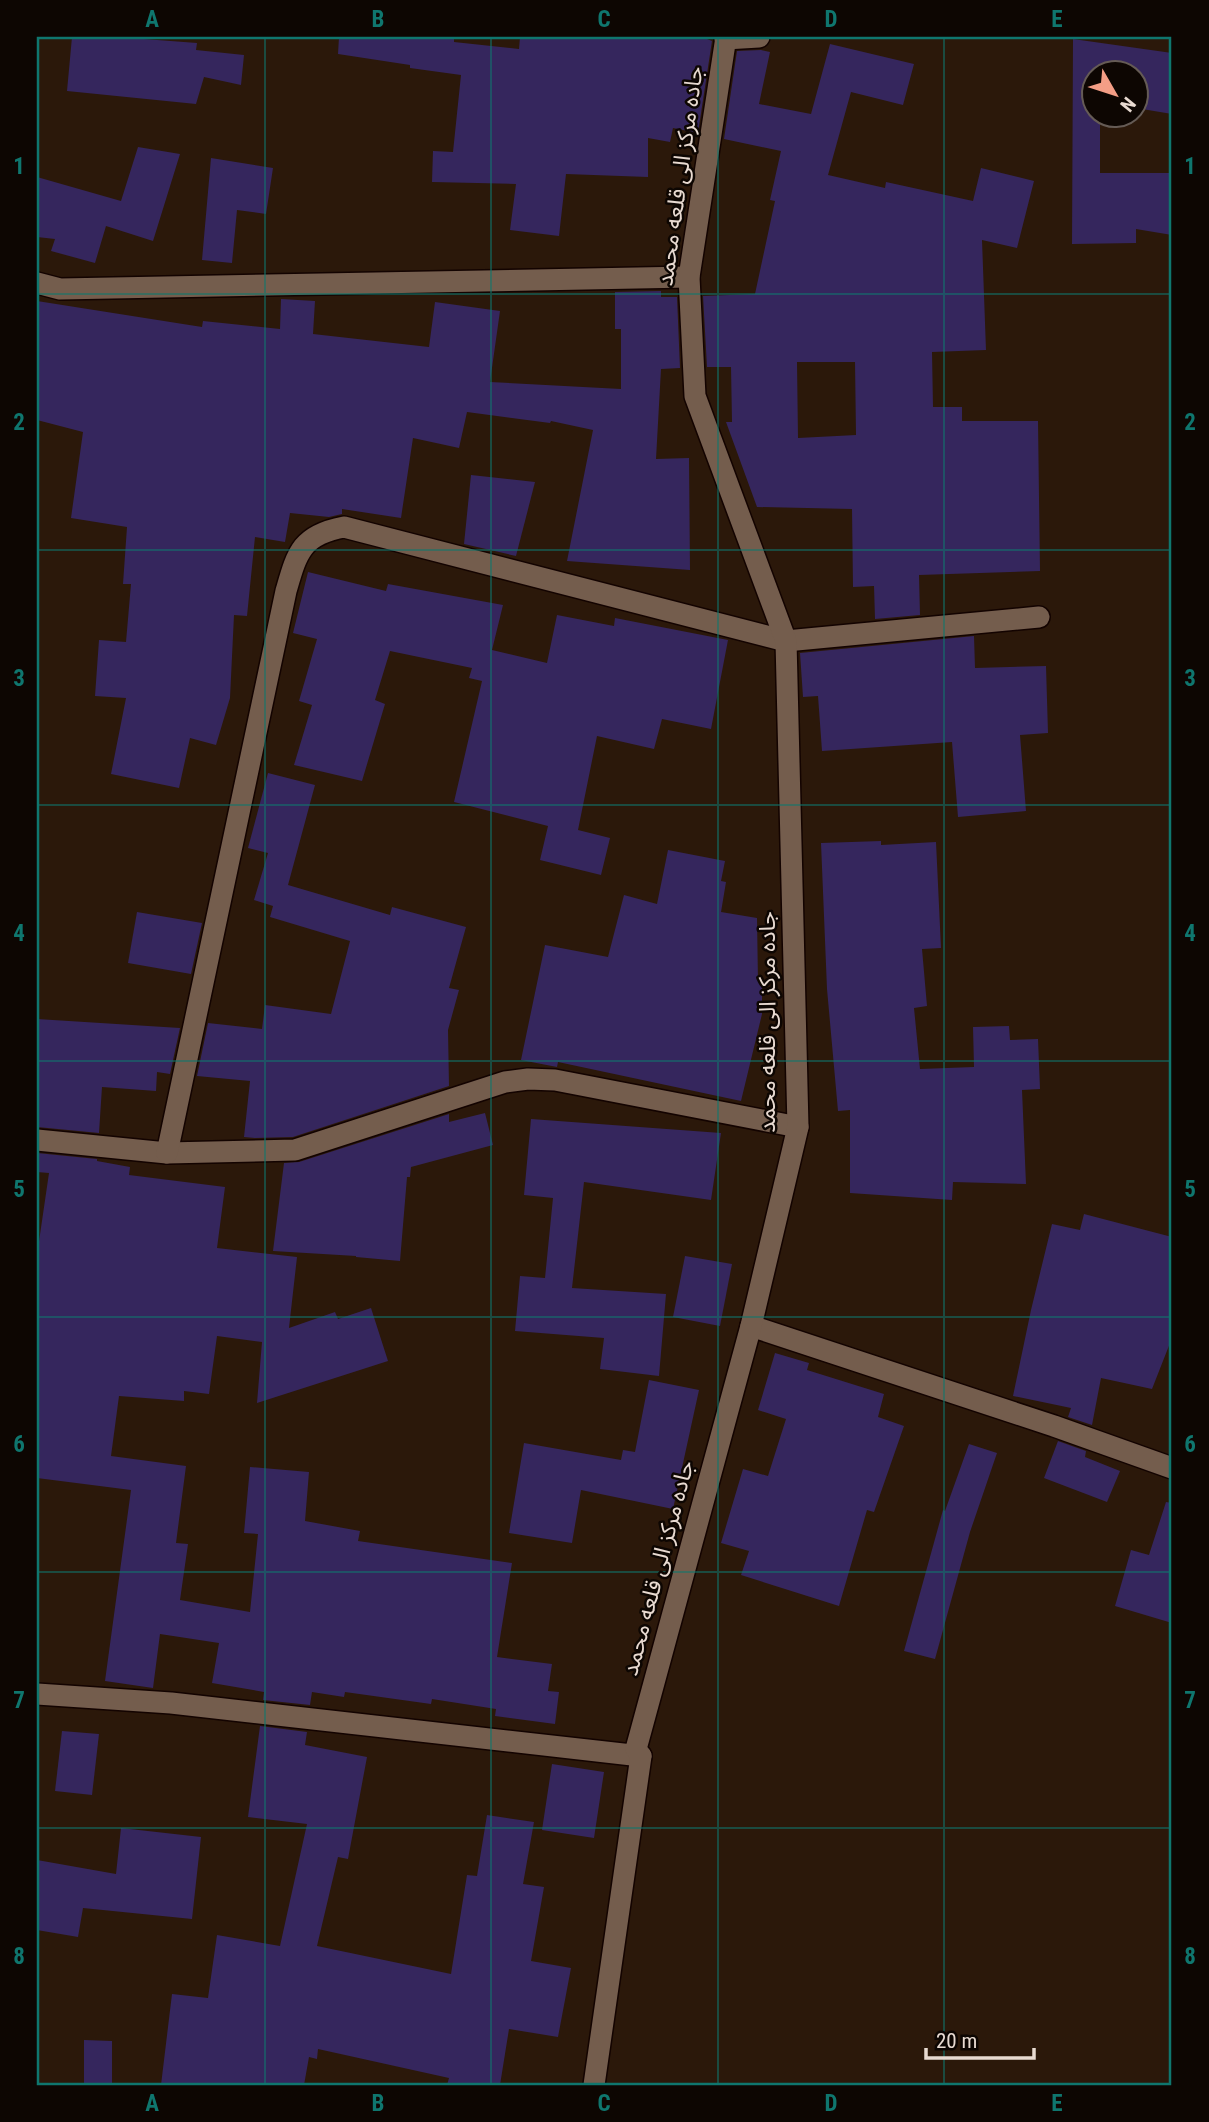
<svg xmlns="http://www.w3.org/2000/svg" width="1209" height="2122" viewBox="0 0 1209 2122" font-family="'Roboto Condensed','Noto Sans Arabic',sans-serif">
<rect width="100%" height="100%" fill="#2b180a"/>
<g fill="#35265d" fill-rule="evenodd">
<path d="M72,37H144V39L197,43L196,50L244,55L241,85L204,77L196,104L67,91Z"/>
<path d="M339,37H454V42L519,49L520,37H702L712,41L698,133L673,128L670,142L648,138V177L566,174L559,236L510,230L516,184L432,182L433,151L453,152L461,75L410,68V65L338,54Z"/>
<path d="M1073,39L1172,53V114L1136,108V74H1094V116H1100V173H1172V235L1136,229V243L1072,244Z"/>
<path d="M830,44L914,64L903,105L851,92L828,175L885,188L886,182L973,201L981,168L1034,181L1017,248L982,240L986,350L932,352L933,407H962V421H1038L1040,571L919,575L920,615L875,619L874,586L853,587L852,509L757,507L726,422H732L731,367H707L703,296L755,294L775,201L770,200L781,151L724,139L737,51L761,50L770,52L759,104L811,114ZM797,362H855L856,435L798,438Z"/>
<path d="M138,147L180,154L153,241L106,226L95,263L51,251L55,239L37,237V177L121,201Z"/>
<path d="M211,158L273,168L266,214L237,210L232,263L202,260Z"/>
<path d="M661,291V297H677L680,368L661,369L656,459L689,458L690,570L567,561L593,430L551,421L550,423L467,412L459,448L413,438L401,518L342,509V514L329,517L290,513L285,542L255,537L247,616L234,615L230,698L216,745L190,738L179,788L111,774L126,698L95,696L99,640L126,642L131,584H123L127,527L71,518L83,432L37,420V301L202,327L203,321L280,329L281,299L315,301L313,334L429,347L435,302L500,311L490,382L621,389V329H615V292Z"/>
<path d="M471,475L535,482L516,556L464,544Z"/>
<path d="M308,572L386,591L388,584L503,605L492,650L547,663L557,615L614,626L615,618L728,640L711,729L662,719L654,749L597,736L578,830L610,838L601,875L540,860L548,826L454,802L482,681L469,678L472,668L390,651L375,700L385,704L362,781L294,765L312,705L299,701L317,639L293,633Z"/>
<path d="M974,636L975,668L1046,666L1048,733L1020,735L1026,811L958,817L952,742L822,751L818,696L803,697L800,653Z"/>
<path d="M268,773L315,785L288,885L390,915L392,907L466,927L449,988L459,990L448,1030L449,1086L293,1137L255,1138L244,1137L250,1081L197,1076L208,1023L262,1029L265,1005L331,1014L350,941L270,917L273,906L254,900L268,853L248,848Z"/>
<path d="M881,841V845L936,842L941,948L922,949L927,1006L914,1008L920,1069L974,1067L973,1027L1009,1026L1010,1040L1038,1039L1040,1089L1022,1090L1026,1184L953,1182L952,1200L850,1193V1110L838,1111L827,989L821,843Z"/>
<path d="M668,850L725,861L721,881L726,882L721,912L757,918L758,982L762,983V1014L741,1101L558,1062L557,1067L521,1060L545,945L608,957L624,895L657,904Z"/>
<path d="M137,912L202,923L191,974L128,963Z"/>
<path d="M37,1019L180,1028L170,1074L157,1072L156,1091L102,1087L99,1133L37,1127Z"/>
<path d="M485,1113L493,1145L411,1167L410,1177H407L400,1261L356,1257V1256L273,1251L284,1163L299,1162L449,1114V1122Z"/>
<path d="M531,1119L721,1133L711,1200L584,1182L572,1288L666,1294L659,1376L600,1369L604,1338L515,1331L520,1276L545,1278L553,1198L524,1195Z"/>
<path d="M37,1153L97,1159V1161L130,1167L129,1175L225,1187L217,1248L297,1257L289,1328L335,1312L338,1319L371,1308L388,1361L257,1403L262,1342L217,1336L209,1394L184,1391V1401L119,1396L111,1456L186,1466L176,1543L188,1544L180,1600L250,1612L258,1534L244,1533L250,1467L309,1472L305,1521L360,1531L358,1541L512,1563L497,1657L552,1664L548,1691L559,1692L555,1724L495,1716L496,1709L432,1699L431,1704L345,1692L344,1697L312,1692L310,1705L263,1700L264,1692L212,1683L219,1643L160,1634L153,1688L105,1681L131,1490L37,1478V1255L49,1173L37,1172Z"/>
<path d="M1084,1214L1172,1237V1338L1152,1389L1101,1378L1092,1425L1068,1417L1071,1408L1013,1396L1031,1310L1052,1224L1080,1230Z"/>
<path d="M685,1256L732,1264L720,1326L673,1317Z"/>
<path d="M775,1353L809,1363L807,1370L884,1394L878,1417L904,1426L874,1512L867,1510L839,1606L741,1575L749,1551L721,1543L743,1469L768,1476L786,1419L758,1410Z"/>
<path d="M649,1380L699,1390L673,1509L581,1490L572,1543L509,1533L524,1443L621,1460L623,1450L635,1452Z"/>
<path d="M1058,1441L1086,1451L1085,1457L1120,1471L1107,1502L1044,1478Z"/>
<path d="M969,1444L997,1453L970,1532L935,1659L904,1651L943,1510L945,1511Z"/>
<path d="M1166,1502L1172,1503V1623L1115,1606L1131,1550L1149,1555Z"/>
<path d="M260,1726L307,1732L305,1745L367,1757L348,1859L338,1857L317,1946L451,1974L467,1875L477,1876L487,1815L534,1822L523,1884L544,1887L531,1961L571,1968L558,2037L509,2029L500,2085H447L449,2078L318,2049L317,2059L309,2057L304,2085H161L172,1994L208,1998L217,1935L280,1946L307,1824L248,1817Z"/>
<path d="M62,1731L99,1734L92,1795L55,1791Z"/>
<path d="M552,1764L604,1772L594,1838L542,1830Z"/>
<path d="M121,1828L201,1837L192,1919L83,1908L78,1937L37,1930V1860L116,1874Z"/>
<path d="M84,2040L112,2041V2085H84Z"/>
</g>
<g fill="none" stroke-linecap="round" stroke-linejoin="round">
<defs>
<g id="minor">
<path d="M725,39L759,37"/>
<path d="M37,283L60,289L689,277"/>
<path d="M37,1140L167,1153L295,1150L505,1082L528,1079L555,1080L798,1127"/>
<path d="M167,1153L286,591C297,553 301,535 344,527L786,641L1039,617"/>
<path d="M751,1326L1054,1426L1172,1468"/>
<path d="M37,1694L171,1703L641,1756"/>
</g>
<path id="tertiary" d="M594,2085L641,1756L636,1749L751,1326L798,1127L786,641L695,396L689,277L726,37"/>
</defs>
<use href="#minor" stroke="#130300" stroke-width="24"/>
<use href="#tertiary" stroke="#130300" stroke-width="24"/>
<use href="#minor" stroke="#745d4d" stroke-width="21"/>
<use href="#tertiary" stroke="#745d4d" stroke-width="21"/>
</g>
<path fill="none" stroke="#0f766e" stroke-width="2" stroke-opacity="0.55" d="M265,37V2085M491,37V2085M718,37V2085M944,37V2085M37,294H1172M37,550H1172M37,805H1172M37,1061H1172M37,1317H1172M37,1572H1172M37,1828H1172"/>
<g text-anchor="middle" dominant-baseline="central" stroke-width="5" stroke-linejoin="round" paint-order="stroke">
<g font-size="23" fill="#e8dad1" stroke="#0d0602">
<text transform="translate(680 176) rotate(-82)">جاده مرکز الی قلعه محمد</text>
<text transform="translate(767 1022) rotate(-90)">جاده مرکز الی قلعه محمد</text>
<text transform="translate(658 1568) rotate(-75)">جاده مرکز الی قلعه محمد</text>
</g>
</g>
<rect width="1209" height="2122" fill="none" stroke="#0d0602" stroke-width="77"/>
<g transform="translate(1115 94) rotate(129)"><circle r="33" fill="#0d0602" stroke="#655b55" stroke-width="2"/>
<path d="M0-5L12 26L0 18L-12 26Z" fill="#f49e86"/>
<text y="-10" font-size="19" font-weight="bold" text-anchor="middle" fill="#e8dad1">N</text>
</g>
<path d="M926 2048v10h108v-10" fill="none" stroke="#e8dad1" stroke-width="3.5"/>
<text x="936" y="2048" font-size="21" fill="#e8dad1" stroke="#0d0602" stroke-width="5" paint-order="stroke">20 m</text>
<rect x="38" y="38" width="1132" height="2046" fill="none" stroke="#0f766e" stroke-width="2.5"/>
<g font-size="23" text-anchor="middle" font-weight="bold" fill="#0f766e">
<text x="152" y="27">A</text>
<text x="378" y="27">B</text>
<text x="604" y="27">C</text>
<text x="831" y="27">D</text>
<text x="1057" y="27">E</text>
<text x="19" y="174">1</text>
<text x="1190" y="174">1</text>
<text x="19" y="430">2</text>
<text x="1190" y="430">2</text>
<text x="19" y="686">3</text>
<text x="1190" y="686">3</text>
<text x="19" y="941">4</text>
<text x="1190" y="941">4</text>
<text x="19" y="1197">5</text>
<text x="1190" y="1197">5</text>
<text x="19" y="1452">6</text>
<text x="1190" y="1452">6</text>
<text x="19" y="1708">7</text>
<text x="1190" y="1708">7</text>
<text x="19" y="1964">8</text>
<text x="1190" y="1964">8</text>
<text x="152" y="2111">A</text>
<text x="378" y="2111">B</text>
<text x="604" y="2111">C</text>
<text x="831" y="2111">D</text>
<text x="1057" y="2111">E</text>
</g>
</svg>
